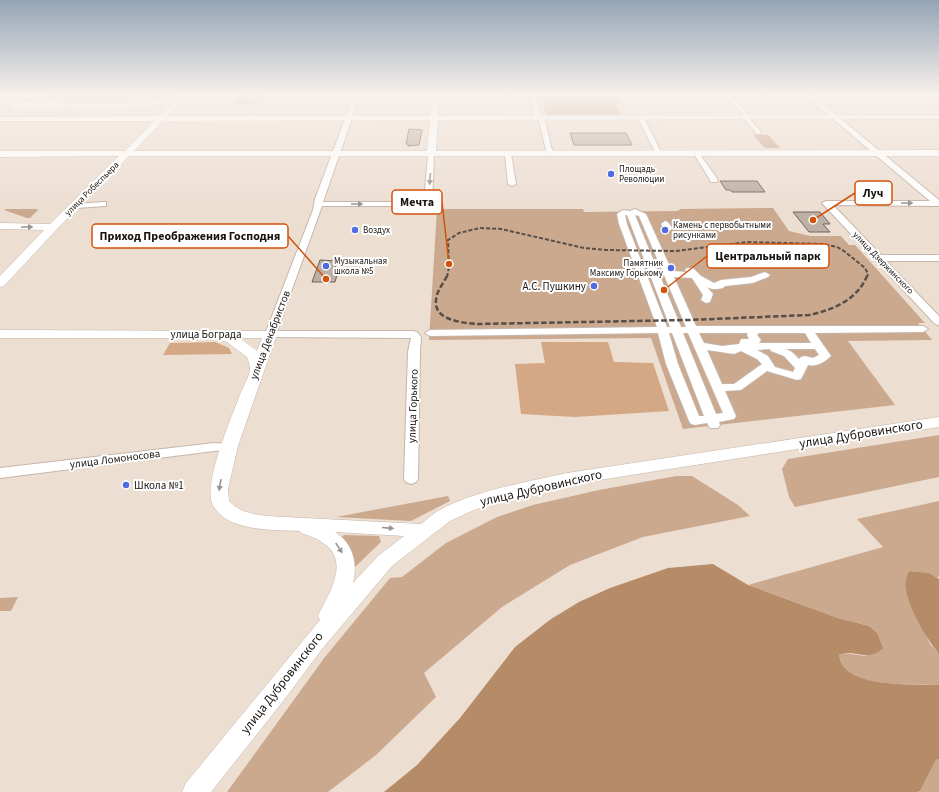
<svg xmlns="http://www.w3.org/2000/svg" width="939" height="792" viewBox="0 0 939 792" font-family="'Source Sans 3',sans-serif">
<rect width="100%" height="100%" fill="#edded2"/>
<g fill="#cba98f">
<path d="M56,95H177L169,97L47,99Z"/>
<path d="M242,95H261C252,106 250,105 236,105L235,103Z"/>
<path d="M541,98H617L620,104H616L621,115H546Z"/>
<path d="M753,135H768L780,148H765Z"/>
<path d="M773,208L789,231L810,236H841L849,245H855L925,323H918L932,340L848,341L895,405L683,429L651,338L429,340L437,209H583L584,212L677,211L681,209Z"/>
<path d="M6,209H37L38,210L30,218H27L4,210Z"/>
<path d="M939,435V477L795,507L789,497L782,469L788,459Z"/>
<path d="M676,476H692L738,505L750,516L643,537L570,565L502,607L424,673L436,697L376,755L328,792H227L325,657L390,578L402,577L446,543L497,517L533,505L599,490Z"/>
<path d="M448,496L450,501L411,521L336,517Z"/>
<path d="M939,501V576L937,578L929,573L911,571L926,635L930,644L939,654V685C915,684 841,689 839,655L844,653L865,656L877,633L869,626L838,618L748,585L883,547L857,519Z"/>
<path d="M344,535L379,536L381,542L355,567L340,539Z"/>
<path d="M18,597L11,611H0V598Z"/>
<path d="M939,759V792H917L920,791L936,760Z"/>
</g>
<g fill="#d4a884">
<path d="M215,342L229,348L232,354L163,355L170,343Z"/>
<path d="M541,342H608L614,362L653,363L669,411L575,417L521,414L515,364L545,363Z"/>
</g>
<g fill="#b68b68">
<path d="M713,564L748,585L838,618L869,626L877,633L883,648C868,663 852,648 839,655C842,689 915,684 939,685V759L936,760L920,791L917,792H384L417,765L460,718L515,647L551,619L579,602L610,588L668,568Z"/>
<path d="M910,571L929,573L939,579V654C927,640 894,588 910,571Z"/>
</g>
<g fill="#bdafa3" stroke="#72655a">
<path d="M409,129L422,130L419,145L408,146V144H406Z"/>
<path d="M570,133H626L632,145H574Z"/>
<path d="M720,181H757L765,192H732L730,190H726Z"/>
<path d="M793,212H820L830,224H823L830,232H809Z"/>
<path d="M320,260L337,261L333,275H337L335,282H312Z"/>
</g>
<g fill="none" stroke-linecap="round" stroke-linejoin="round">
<defs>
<g id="minor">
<path d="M354,95H812L939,200V206L833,205L881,255H939V261H886L939,316V325L935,324L822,203L826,201H930L807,97H732L748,114L749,118L761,132V134H757L744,119L743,115L726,97H536L540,115L545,121L553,154L550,156L547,154L539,121L534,115L530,97L359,98L323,202H424L428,154L431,152L434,154L432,204L428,206H322L277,331H413L417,332L421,337L420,352L418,479L416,482L411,484L406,482L404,479L408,352L411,338L270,337L265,334L313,210L315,199Z"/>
<path d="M641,116L644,118L662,154L661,155L656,154L638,118Z"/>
<path d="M508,152L511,154L516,184L512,186L508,184L505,154Z"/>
<path d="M697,152L699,153L718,180L717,182H711L710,180L694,154Z"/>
<path d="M103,202H106V206L76,208L72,206L76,204Z"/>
<path d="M635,209L646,214L672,271L687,272L685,270L687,268H693L701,276L714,283L721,280L751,277L765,272L770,275L768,277L753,283L725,286L723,288C718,289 712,290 707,287L713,294L710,302L706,303L701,300L703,295L692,278L674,277L696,326H923L928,329L923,332L815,333L831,356C825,362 816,367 808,365L801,379L797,380L767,371L741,390L725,391L736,416L734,419L719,422L720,425L718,428H710L707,423L695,425L691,424L689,421L666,364L658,333L430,336L425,333L430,330L657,327L619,224L617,214L623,210L630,211ZM625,215H627L670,327H667L627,224ZM635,215L639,216L686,327H681ZM669,333H672L704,416H699L678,364ZM683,333H688L723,413L716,414ZM699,333H748L747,335L749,339H741L739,344L722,346L704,343ZM759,333H805L811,343H759L761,340L757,335ZM770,349L771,351L784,356L795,368L793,372L775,367L768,356L757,350ZM786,349H815L819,355L813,358L805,356L801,357L799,359L792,352ZM707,350L734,354L741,351L757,359L762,364L734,384H722Z"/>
<path d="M665,221C669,222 670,225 672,228L671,230H665L661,224Z"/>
<path d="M214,443L234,444L236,447L234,450L214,451L0,478V468Z"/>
</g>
<g id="major">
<path d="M21,95H41L37,97L0,102V98Z"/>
<path d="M175,95H188L168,116H430L432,95H440L438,116L939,115V119L438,120L436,151L939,150V156H129L57,229L4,286L0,287V276L44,230L0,229V223L50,224L119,156L0,157V151H125L154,121H0V117L159,116L175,100C138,112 95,108 57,107L53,105L57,103C94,103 140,107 175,95ZM430,120L427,151H134L163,121Z"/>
<path d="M0,330L275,331L277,334L238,446L228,489L229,501C239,512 252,514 266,516L421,524C427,520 432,514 438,511C473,491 527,482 567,473L939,417V427L567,485L516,497L474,510L450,521L392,566L322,649L287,696L211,792H182L186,783L320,620L318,616C327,597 350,564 326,545C319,539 310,536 301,533L300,531C274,530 224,532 212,503C204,484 230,420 238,400C241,390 249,379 250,369C250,365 248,360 247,357L228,343L217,338H0ZM239,338H262L257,351ZM335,532L404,536L378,556L353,583C358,564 353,543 335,532Z"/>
</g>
</defs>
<use href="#minor" stroke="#c5b6ab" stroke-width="2"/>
<use href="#major" stroke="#c5b6ab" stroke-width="1"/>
<use href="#minor" fill="#fff" fill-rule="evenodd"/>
<use href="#major" fill="#fff" fill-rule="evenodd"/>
<path stroke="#564e47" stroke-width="2" stroke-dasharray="4 2" stroke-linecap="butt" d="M447,277L449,267L448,240L459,233L480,228L501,229L584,248L606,250L676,251L747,242L823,244L837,247L844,251L865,268L868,274L867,277"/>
<path stroke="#564e47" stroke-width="2.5" stroke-dasharray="5.5 2.5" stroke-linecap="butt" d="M447,276C443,284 436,292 436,301C434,321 465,323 478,324L688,320L809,315C833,310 857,300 867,276"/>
<defs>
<path id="major-bridge" d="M17,105H57"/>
</defs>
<use href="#major-bridge" stroke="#c5b6ab" stroke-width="9" stroke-linecap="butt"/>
<use href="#major-bridge" stroke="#fff" stroke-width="8"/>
</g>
<defs><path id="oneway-solid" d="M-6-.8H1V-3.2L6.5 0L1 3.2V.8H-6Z"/></defs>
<g fill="#989593">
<use href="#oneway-solid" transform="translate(430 179) rotate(94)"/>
<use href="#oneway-solid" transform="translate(907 203)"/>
<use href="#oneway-solid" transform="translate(357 204)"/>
<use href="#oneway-solid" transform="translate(27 227)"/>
<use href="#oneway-solid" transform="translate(220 485) rotate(100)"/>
<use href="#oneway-solid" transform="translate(388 528) rotate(5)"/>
<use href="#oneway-solid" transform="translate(339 548) rotate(57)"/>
</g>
<linearGradient id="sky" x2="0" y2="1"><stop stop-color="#94a4b5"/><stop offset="0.46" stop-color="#f7f0eb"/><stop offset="1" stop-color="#f7f0eb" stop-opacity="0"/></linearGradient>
<rect width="939" height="206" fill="url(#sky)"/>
<g fill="#516be0" stroke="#fff" stroke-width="1.5">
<circle cx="611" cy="174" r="4"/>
<circle cx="355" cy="230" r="4"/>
<circle cx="665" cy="230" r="4"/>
<circle cx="326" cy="266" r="4"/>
<circle cx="671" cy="268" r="4"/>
<circle cx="594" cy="286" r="4"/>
<circle cx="126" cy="485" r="4"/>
</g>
<g text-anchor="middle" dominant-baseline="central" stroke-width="4" stroke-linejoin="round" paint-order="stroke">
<g font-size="9" fill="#191410" stroke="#fff" text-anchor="start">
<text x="619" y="169">Площадь<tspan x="619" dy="10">Революции</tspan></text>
<text x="673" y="225">Камень с первобытными<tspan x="673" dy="10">рисунками</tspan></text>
<text x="363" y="230">Воздух</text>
<text x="334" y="261">Музыкальная<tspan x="334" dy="10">школа №5</tspan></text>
<text x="663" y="263" text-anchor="end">Памятник<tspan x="663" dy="10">Максиму Горькому</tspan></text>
</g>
<g font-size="9" fill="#191410" stroke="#fff">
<text transform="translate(92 189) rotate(-45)">улица Робеспьера</text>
<text transform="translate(883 263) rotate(46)">улица Дзержинского</text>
</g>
<g font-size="11" fill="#191410" stroke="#fff" text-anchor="end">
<text x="586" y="286">А.С. Пушкину</text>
<text x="134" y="485" text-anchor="start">Школа №1</text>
</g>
<g font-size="11" fill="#191410" stroke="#fff">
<text x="206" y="334">улица Бограда</text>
<text transform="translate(270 335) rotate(-69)">улица Декабристов</text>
<text transform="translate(413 406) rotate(-88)">улица Горького</text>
<text transform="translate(115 459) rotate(-7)">улица Ломоносова</text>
</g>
<g font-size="13" fill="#191410" stroke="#fff">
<text transform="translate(861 434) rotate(-9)">улица Дубровинского</text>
<text transform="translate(541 488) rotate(-13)">улица Дубровинского</text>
<text transform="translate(282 683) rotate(-52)">улица Дубровинского</text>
</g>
</g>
<path fill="none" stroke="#d3520c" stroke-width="1.5" d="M813 220L855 193M449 264L442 202M326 279L288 236M664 290L707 256"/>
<g fill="#d3520c" stroke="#fff" stroke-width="1.5">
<circle cx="813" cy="220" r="4"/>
<circle cx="449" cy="264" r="4"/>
<circle cx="326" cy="279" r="4"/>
<circle cx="664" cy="290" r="4"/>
</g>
<g fill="#fff" stroke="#d3520c" stroke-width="1.5">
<rect x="855" y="181" width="37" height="24" rx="4"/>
<rect x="392" y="190" width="50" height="24" rx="4"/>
<rect x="92" y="224" width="196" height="24" rx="4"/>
<rect x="707" y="244" width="122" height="24" rx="4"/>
</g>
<g font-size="12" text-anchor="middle" font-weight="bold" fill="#191410">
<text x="873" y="197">Луч</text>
<text x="417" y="206">Мечта</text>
<text x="190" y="240">Приход Преображения Господня</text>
<text x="768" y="260">Центральный парк</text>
</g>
</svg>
